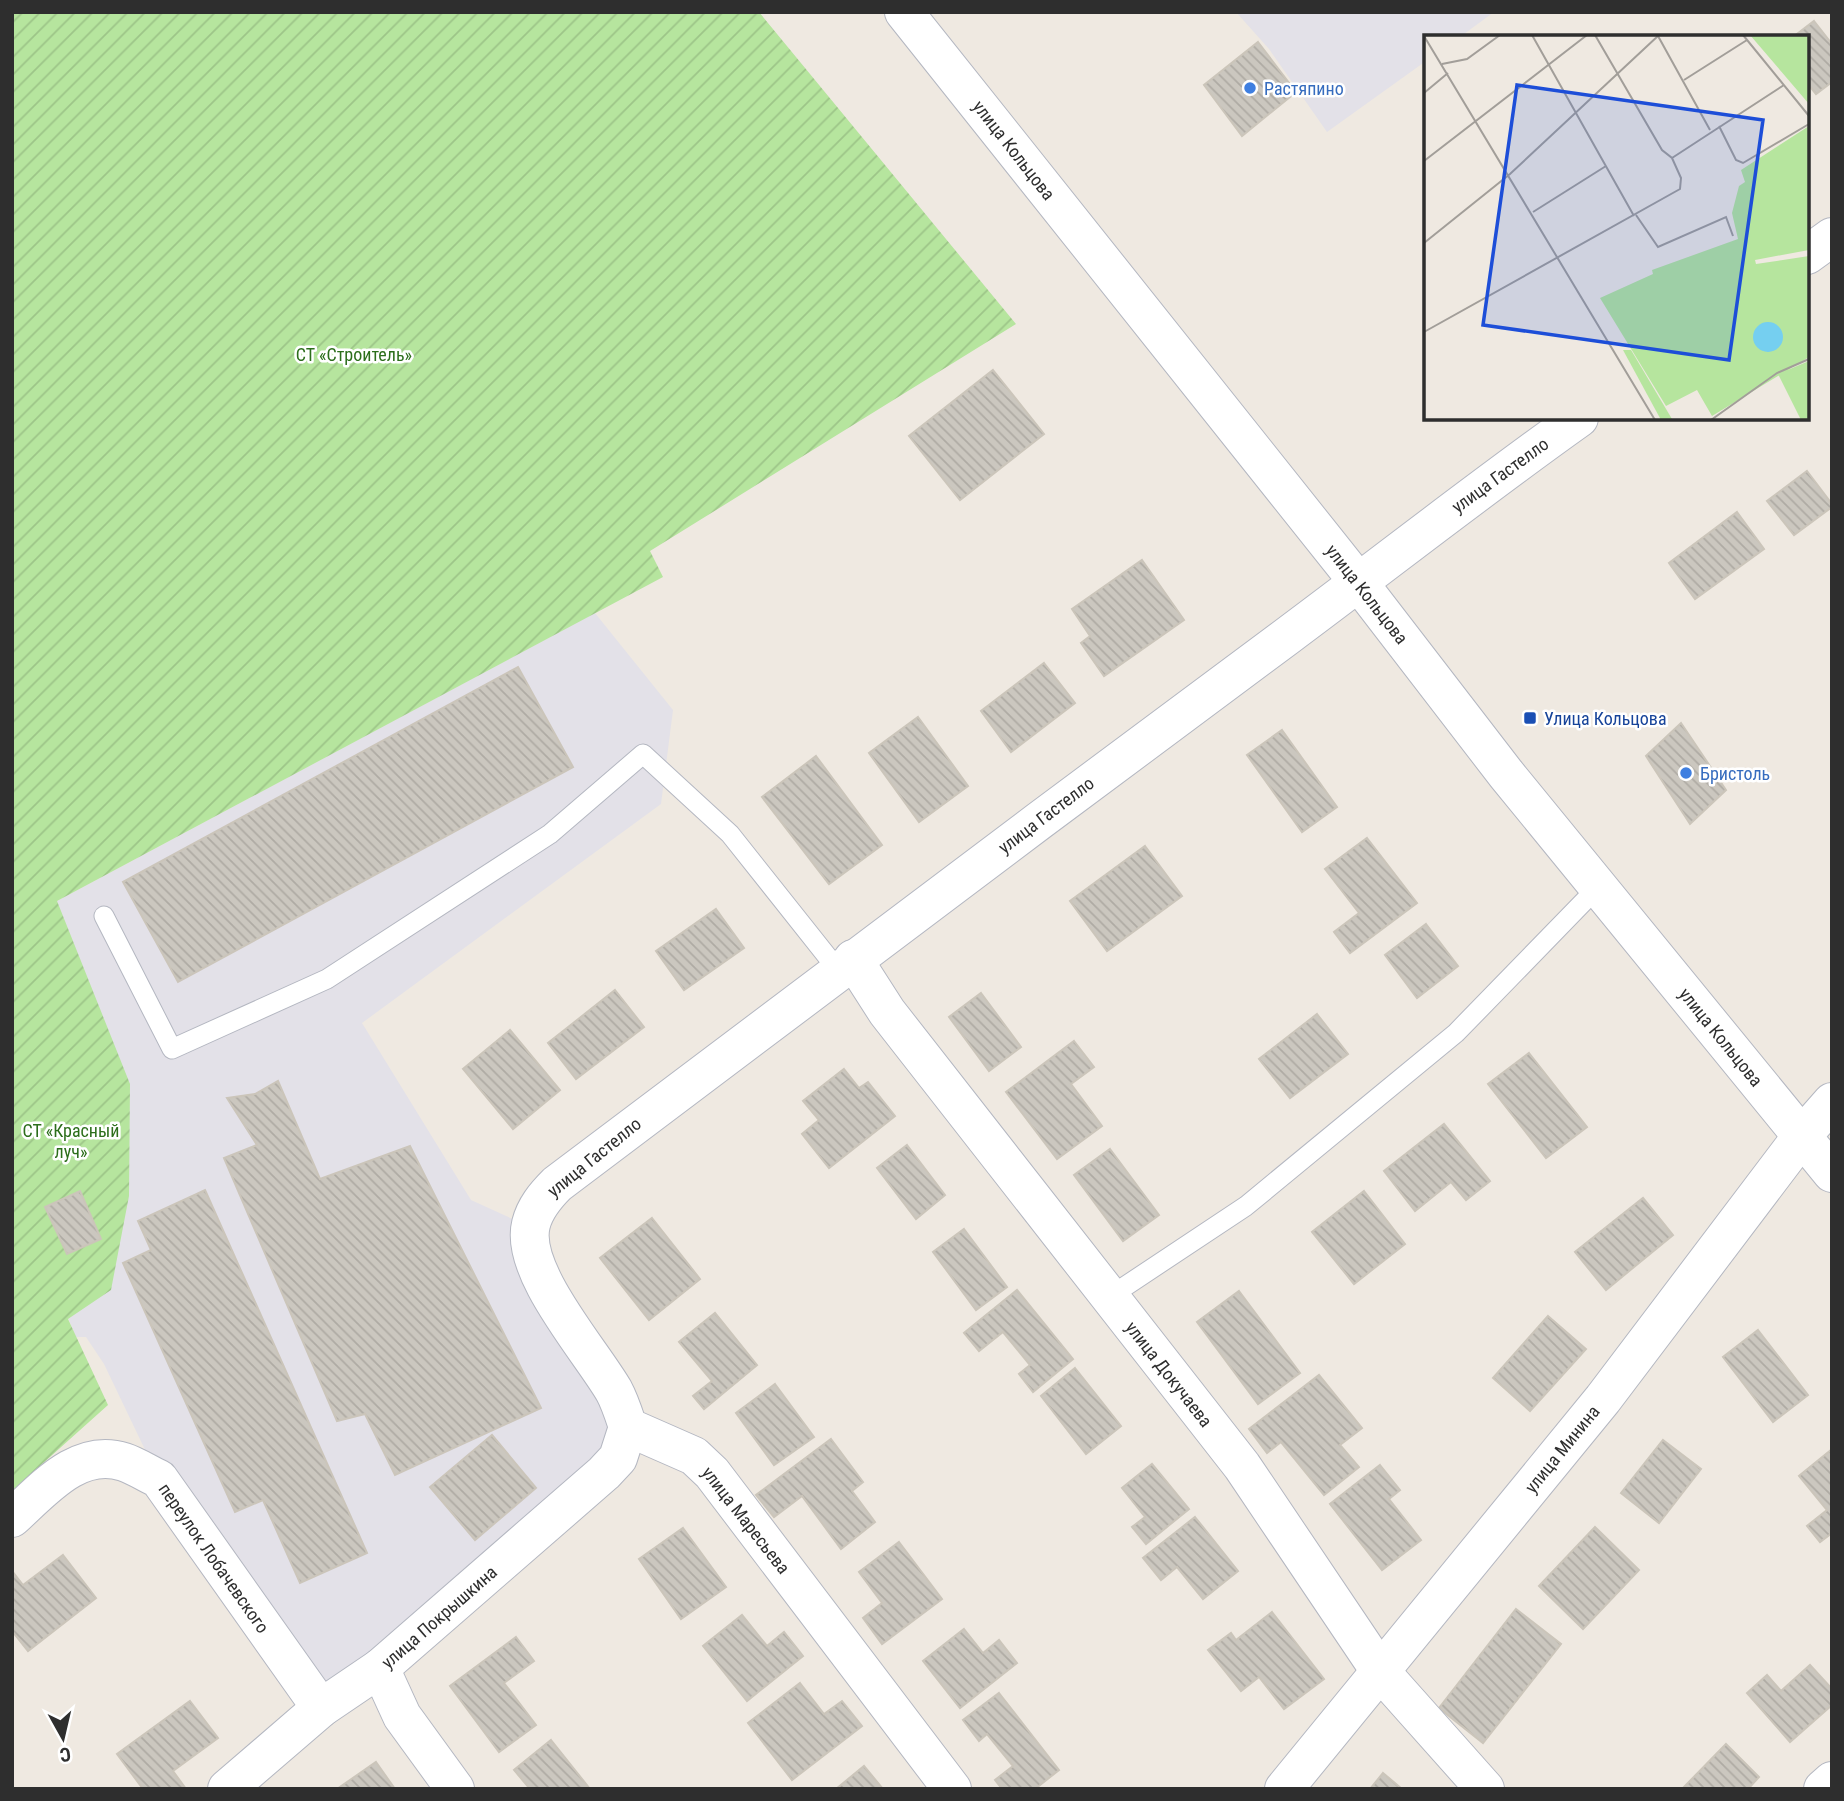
<svg xmlns="http://www.w3.org/2000/svg" width="1844" height="1801" viewBox="0 0 1844 1801" font-family="'Roboto Condensed',sans-serif">
<defs>
<pattern id="garden-furrows" width="10" height="10" patternUnits="userSpaceOnUse" patternTransform="scale(1.75)"><rect width="10" height="10" fill="#b6e59e"/><path d="M-1 1l2-2M0 10L10 0M9 11l2-2" fill="none" stroke="#9dc588"/></pattern>
<pattern id="building-back-hatch" width="6" height="6" patternUnits="userSpaceOnUse" patternTransform="scale(1.75)"><rect width="6" height="6" fill="#cbc7bf"/><path d="M-1 5l2 2M0 0l6 6M5-1l2 2" fill="none" stroke="#afaba4"/></pattern>
</defs>
<rect width="100%" height="100%" fill="#efe9e1"/>
<g fill="#e3e1e8">
<path d="M1236,12H1494L1460,37H1426V61L1327,132L1269,49Z"/>
<path d="M595,613L673,710L661,804L362,1023L471,1200L530,1227L628,1427L321,1708L159,1479L104,1364L86,1337H76L68,1318L57,901Z"/>
</g>
<path fill="url(#garden-furrows)" d="M12,12H759L1016,324L650,551L663,577L57,901L130,1084L129,1196L111,1290L68,1319L108,1405L12,1491Z"/>
<g fill="url(#building-back-hatch)" stroke="#cbc5ba" stroke-width="2">
<path d="M1814,21L1832,44V82L1816,94L1807,83V37H1793Z"/>
<path d="M1258,42L1296,92L1242,136L1204,85Z"/>
<path d="M993,370L1044,434L960,500L909,436Z"/>
<path d="M1807,471L1832,504V507L1794,535L1767,501Z"/>
<path d="M1737,512L1764,549L1695,599L1669,563Z"/>
<path d="M1142,560L1184,620L1104,676L1081,643L1090,636L1072,609Z"/>
<path d="M1044,663L1075,703L1011,752L981,711Z"/>
<path d="M518,667L573,767L178,982L123,882Z"/>
<path d="M918,717L968,786L919,822L869,753Z"/>
<path d="M1681,723L1726,790L1690,824L1646,756Z"/>
<path d="M1282,730L1337,807L1302,832L1247,755Z"/>
<path d="M816,756L882,845L829,884L762,797Z"/>
<path d="M1367,838L1417,903L1350,953L1334,932L1359,913L1325,869Z"/>
<path d="M1145,846L1182,896L1107,951L1070,901Z"/>
<path d="M716,909L744,948L684,990L656,951Z"/>
<path d="M1426,924L1458,966L1417,998L1385,955Z"/>
<path d="M615,990L644,1027L576,1079L548,1043Z"/>
<path d="M981,993L1021,1047L989,1071L949,1017Z"/>
<path d="M1317,1014L1348,1054L1290,1098L1259,1059Z"/>
<path d="M510,1030L560,1090L513,1129L463,1069Z"/>
<path d="M1074,1041L1094,1067L1071,1084L1102,1126L1057,1159L1006,1092Z"/>
<path d="M1529,1053L1587,1127L1546,1158L1488,1084Z"/>
<path d="M844,1069L859,1088L868,1082L895,1116L829,1168L802,1134L819,1120L803,1101Z"/>
<path d="M278,1081L320,1179L410,1146L541,1408L395,1475L365,1414L337,1421L224,1158L257,1145L227,1098L255,1094Z"/>
<path d="M1444,1124L1490,1181L1466,1200L1451,1182L1415,1211L1384,1171Z"/>
<path d="M907,1145L945,1195L916,1219L877,1168Z"/>
<path d="M1110,1149L1159,1215L1123,1241L1074,1175Z"/>
<path d="M205,1190L367,1553L300,1583L263,1500L235,1512L123,1263L151,1250L138,1221Z"/>
<path d="M80,1191L101,1239L67,1254L45,1207Z"/>
<path d="M1364,1191L1405,1244L1354,1284L1312,1232Z"/>
<path d="M1643,1198L1673,1235L1606,1290L1575,1252Z"/>
<path d="M652,1218L700,1279L649,1320L600,1258Z"/>
<path d="M964,1229L1007,1287L976,1310L933,1252Z"/>
<path d="M1017,1290L1073,1359L1033,1392L1019,1374L1030,1365L1003,1332L979,1351L964,1333Z"/>
<path d="M1239,1291L1300,1373L1258,1404L1197,1322Z"/>
<path d="M715,1313L757,1365L704,1409L693,1396L712,1381L679,1342Z"/>
<path d="M1548,1316L1586,1349L1530,1411L1493,1378Z"/>
<path d="M1758,1330L1808,1395L1773,1422L1723,1357Z"/>
<path d="M1075,1368L1121,1426L1086,1454L1041,1396Z"/>
<path d="M1319,1375L1362,1428L1340,1445L1359,1467L1324,1495L1281,1442L1267,1453L1249,1429Z"/>
<path d="M775,1384L814,1437L774,1465L736,1413Z"/>
<path d="M492,1435L536,1488L475,1540L430,1487Z"/>
<path d="M831,1439L863,1482L852,1491L875,1522L841,1549L802,1496L774,1517L756,1495Z"/>
<path d="M1663,1440L1701,1469L1659,1523L1621,1493Z"/>
<path d="M1832,1449V1533L1820,1542L1807,1526L1827,1510L1799,1476Z"/>
<path d="M1152,1464L1189,1509L1146,1544L1132,1527L1145,1517L1122,1488Z"/>
<path d="M1380,1465L1400,1490L1389,1499L1421,1540L1382,1570L1330,1504Z"/>
<path d="M1195,1517L1238,1571L1203,1599L1177,1567L1161,1580L1143,1558Z"/>
<path d="M1595,1527L1639,1570L1583,1629L1539,1586Z"/>
<path d="M683,1528L726,1587L681,1619L639,1559Z"/>
<path d="M899,1542L942,1599L882,1644L863,1618L882,1603L859,1572Z"/>
<path d="M63,1555L96,1598L28,1651L12,1631V1571L23,1585Z"/>
<path d="M1516,1609L1561,1644L1483,1743L1439,1708Z"/>
<path d="M1272,1612L1324,1679L1284,1709L1259,1677L1241,1691L1208,1650L1231,1633L1236,1640Z"/>
<path d="M742,1615L767,1646L784,1632L803,1656L747,1701L703,1646Z"/>
<path d="M964,1629L983,1653L999,1640L1017,1663L960,1708L923,1661Z"/>
<path d="M516,1637L534,1661L504,1683L536,1725L499,1752L450,1686Z"/>
<path d="M1810,1665L1832,1689V1705L1790,1742L1747,1693L1767,1675L1781,1691Z"/>
<path d="M800,1683L824,1714L842,1701L862,1726L792,1780L748,1723Z"/>
<path d="M999,1693L1059,1770L1035,1789H1002L995,1780L1013,1766L987,1734L979,1741L963,1720Z"/>
<path d="M190,1701L218,1738L173,1771L186,1789H143L117,1754Z"/>
<path d="M551,1740L590,1789H530L514,1770Z"/>
<path d="M1726,1744L1759,1777L1748,1789H1682Z"/>
<path d="M376,1762L395,1789H337Z"/>
<path d="M864,1766L883,1789H836Z"/>
<path d="M1383,1773L1402,1789H1370Z"/>
</g>
<g fill="none" stroke-linecap="round" stroke-linejoin="round">
<defs>
<g id="lane">
<path d="M104,916L172,1049L327,979L550,834L643,754L730,834L838,970"/>
<path d="M1109,1297L1246,1206L1456,1033L1598,887"/>
</g>
<g id="street">
<path d="M1807,255L1832,237"/>
<path d="M853,959L887,1012L1242,1466L1380,1671L1485,1789"/>
<path d="M12,1518C43,1490 78,1447 124,1462C136,1466 148,1474 159,1479L321,1708"/>
<path d="M380,1668L402,1716L455,1789"/>
<path d="M227,1789L321,1708L380,1668L604,1473L618,1458L628,1427"/>
<path d="M952,1789L712,1473L694,1456L628,1427C624,1415 620,1402 614,1391C591,1351 519,1271 531,1224C535,1208 545,1196 557,1184C799,1000 1042,818 1286,637C1384,564 1479,489 1579,418"/>
<path d="M1284,1789L1603,1399L1802,1136L1832,1102"/>
<path d="M1823,1789L1832,1781"/>
</g>
<path id="secondary" d="M904,12L1359,583L1506,774L1832,1173"/>
</defs>
<use href="#lane" stroke="#b4b7c1" stroke-width="21"/>
<use href="#street" stroke="#b4b7c1" stroke-width="40"/>
<use href="#secondary" stroke="#b4b7c1" stroke-width="40"/>
<use href="#lane" stroke="#fff" stroke-width="19"/>
<use href="#street" stroke="#fff" stroke-width="38"/>
<use href="#secondary" stroke="#fff" stroke-width="38"/>
</g>
<g fill="#3f7fe0" stroke="#fff" stroke-width="2.5">
<circle cx="1250" cy="88" r="7"/>
<circle cx="1686" cy="773" r="7"/>
</g>
<rect fill="#1a4fb4" stroke="#fff" stroke-width="2.5" x="1523" y="711" width="14" height="14" rx="3.5"/>
<g text-anchor="middle" dominant-baseline="central" stroke-width="5" stroke-linejoin="round" paint-order="stroke">
<g font-size="18" fill="#366cbe" stroke="#fff" text-anchor="start">
<text x="1264" y="88">Растяпино</text>
<text x="1700" y="773">Бристоль</text>
</g>
<g font-size="18" fill="#2e2e2e" stroke="#fff">
<text transform="translate(1014 150) rotate(52)">улица Кольцова</text>
<text transform="translate(1500 475) rotate(-36)">улица Гастелло</text>
<text transform="translate(1367 594) rotate(52)">улица Кольцова</text>
<text transform="translate(1046 815) rotate(-37)">улица Гастелло</text>
<text transform="translate(1721 1037) rotate(51)">улица Кольцова</text>
<text transform="translate(594 1157) rotate(-39)">улица Гастелло</text>
<text transform="translate(1169 1374) rotate(52)">улица Докучаева</text>
<text transform="translate(1562 1449) rotate(-51)">улица Минина</text>
<text transform="translate(746 1520) rotate(52)">улица Маресьева</text>
<text transform="translate(214 1558) rotate(55)">переулок Лобачевского</text>
<text transform="translate(439 1617) rotate(-41)">улица Покрышкина</text>
</g>
<g font-size="18" fill="#2c6e1b" stroke="#fff">
<text x="354" y="354">СТ «Строитель»</text>
<text x="71" y="1130">СТ «Красный<tspan x="71" dy="21">луч»</tspan></text>
</g>
<g font-size="18" fill="#164399" stroke="#fff" text-anchor="start">
<text x="1544" y="718">Улица Кольцова</text>
</g>
</g>
<g transform="translate(1424 35)">
<rect width="385" height="385" fill="#efe9e1"/>
<path d="M199,315H207L248,384L237,385Z" fill="#b6e59e"/>
<path d="M326,0H385V69ZM385,91V215L331,225L332,229L385,221V322L288,381L273,355L242,371L176,263L229,239L228,235L314,204L308,178L315,151L321,147L317,135ZM385,326V385H377L354,339Z" fill="#b6e59e"/>
<path d="M329 302a15 15 0 1 1 30 0a15 15 0 1 1-30 0Z" fill="#75cff0"/>
<path fill="none" stroke="#a29e99" stroke-width="2" d="M108,0L210,181M319,0L385,81M0,1L231,385M234,1L286,95M18,29L43,24L76,0M260,45L323,5M0,58L24,38M295,91L312,125L319,128L385,89M248,123L360,50M0,126L163,0M109,177L182,131M212,180L234,212L302,182L309,201M0,208L86,139L235,0M0,297L256,154L257,143L248,123L238,115L171,0M287,385L353,338L385,324"/>
<path fill="#1d4ed8" fill-opacity="0.15" stroke="#1d4ed8" stroke-width="3.5" d="M93,50L339,85L305,325L59,290Z"/>
<rect width="385" height="385" fill="none" stroke="#2e2e2e" stroke-width="3.5"/>
</g>
<rect width="1844" height="1801" fill="none" stroke="#2e2e2e" stroke-width="28"/>
<g transform="translate(63 1738) rotate(172)" stroke="#ffffff" stroke-width="5" paint-order="stroke">
<path d="M0-5L12 26L0 18L-12 26Z" fill="#2e2e2e"/>
<text y="-10" font-size="19" font-weight="bold" text-anchor="middle" fill="#2e2e2e">С</text>
</g>
</svg>
